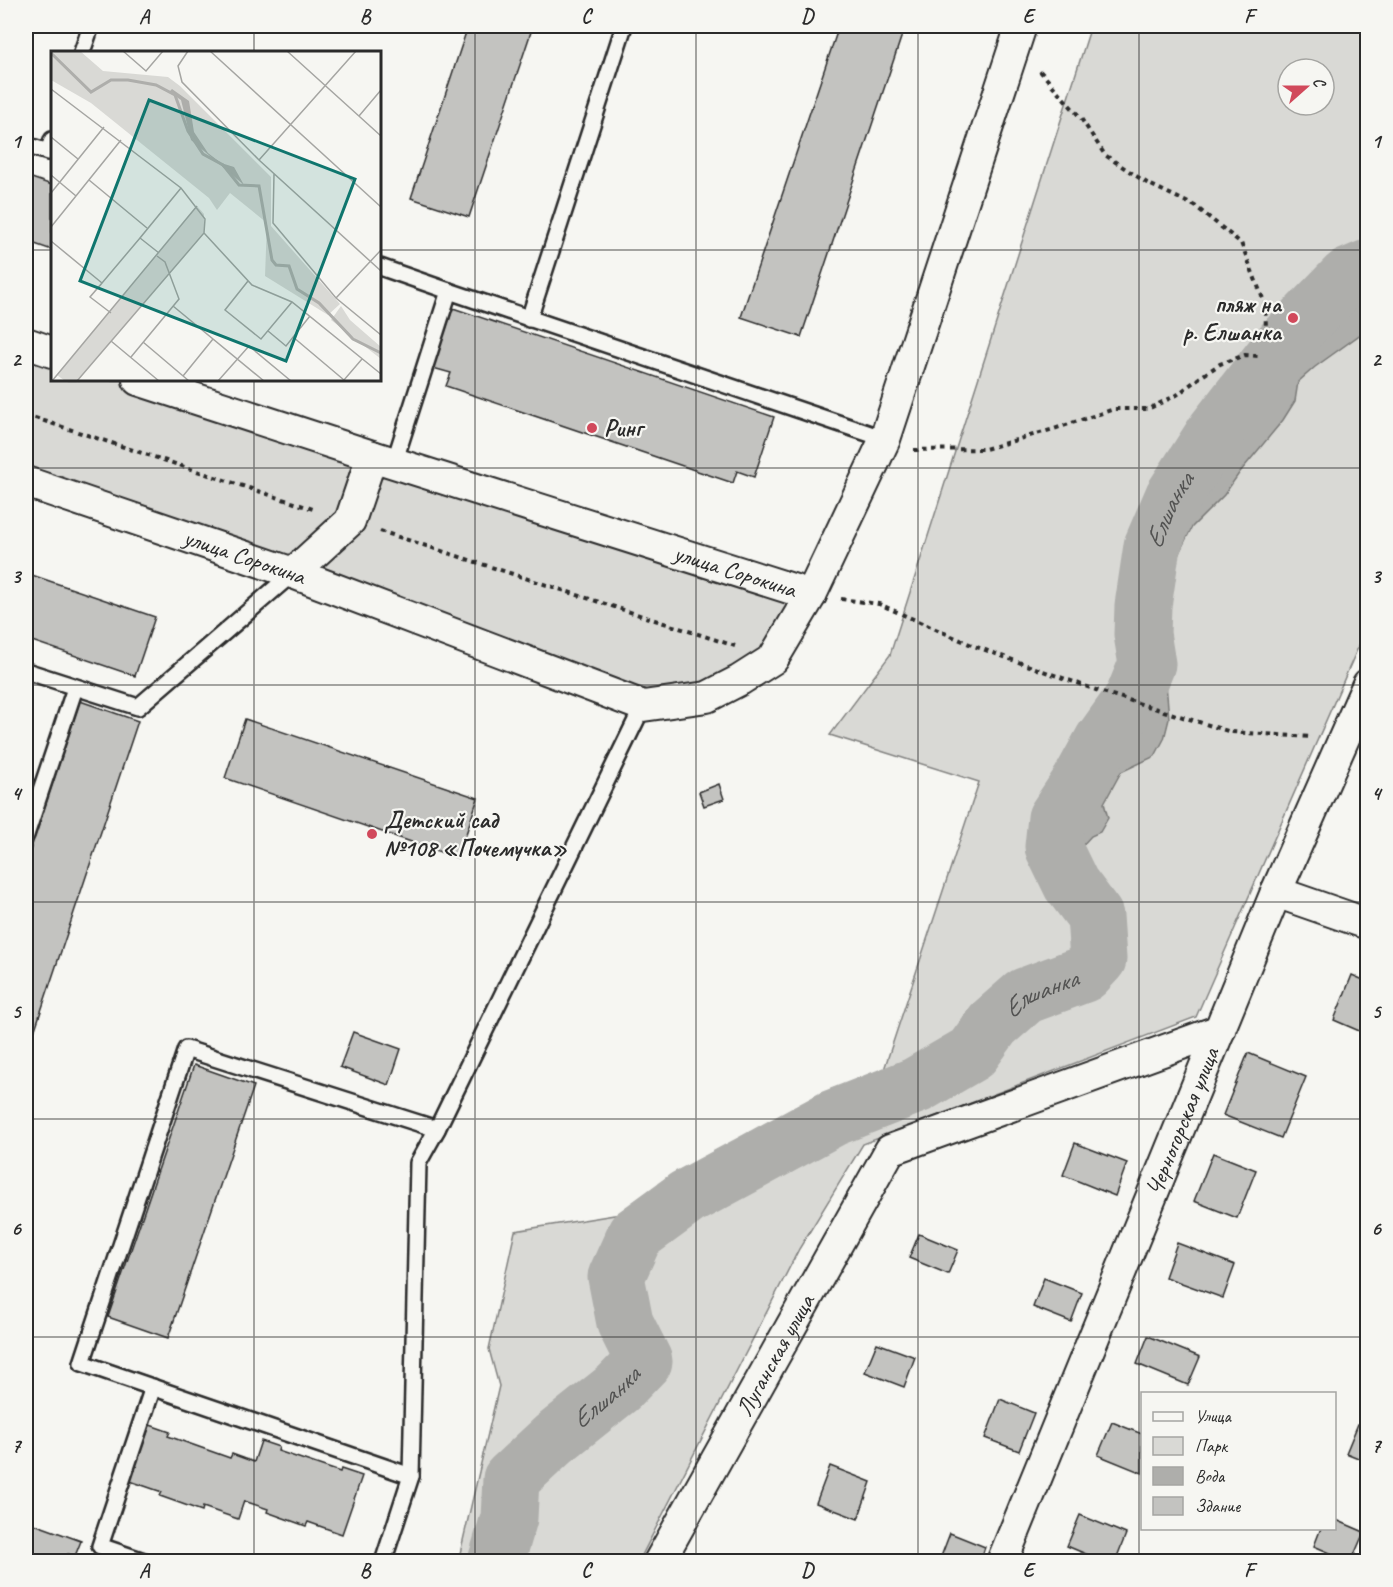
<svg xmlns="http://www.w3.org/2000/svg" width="1393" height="1587" viewBox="0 0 1393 1587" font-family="Caveat,sans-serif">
<rect width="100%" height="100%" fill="#f6f6f2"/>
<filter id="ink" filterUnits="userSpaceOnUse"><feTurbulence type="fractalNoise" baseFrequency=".0167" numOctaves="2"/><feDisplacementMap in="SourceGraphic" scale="12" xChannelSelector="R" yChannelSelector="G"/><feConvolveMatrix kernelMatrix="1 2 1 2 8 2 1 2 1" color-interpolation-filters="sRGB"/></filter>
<g filter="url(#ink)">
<g fill="#d9d9d5" stroke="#828280" stroke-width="1.5" fill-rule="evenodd">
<path d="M1091,26H1367V627L1196,1017L863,1144L799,1249L639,1561L458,1562L499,1386L489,1349L515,1231L633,1212L735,1174L871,1109L979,782L830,735L890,655ZM1288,69H1324V105H1288Z"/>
<path d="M26,343L52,352V380H138L811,595L773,659L643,706L26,482Z"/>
</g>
<path fill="#aeaeab" stroke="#7a7a78" stroke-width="1.5" d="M1338,302L1362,304L1367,302V331L1361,334L1315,367L1298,382L1295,401L1283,420L1240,472L1224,495L1192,527L1180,551L1161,599L1153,642L1161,659L1166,683L1169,719L1164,739L1155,756L1121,772L1104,803L1108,818L1100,832L1091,836L1081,847L1066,855L1058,845L1060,834L1057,818L1082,767L1089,748L1102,742L1115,732L1120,712L1133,678L1129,641L1139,596L1170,512L1184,488L1200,473L1206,462L1204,447L1213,430L1226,409L1230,395L1236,384L1247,379L1274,378L1275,363L1286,344L1304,326L1322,306Z"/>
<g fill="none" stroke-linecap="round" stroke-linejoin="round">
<path stroke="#aeaeab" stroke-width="57" id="s1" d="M496,1562L509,1518L511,1479L554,1439L618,1388L644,1361L625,1323L616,1277L635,1235L687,1197L756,1160L833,1118L917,1085L972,1053L993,1024L1025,996L1084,974L1098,959L1095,916L1071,884L1053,847L1056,818L1080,782L1103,740L1133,698L1147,664L1142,634L1143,606L1152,546L1173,497L1216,430L1285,341L1347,277L1368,268"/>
</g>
<g fill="#c3c3c0" stroke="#2b2b2b" stroke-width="1.5">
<path d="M468,26H533L469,217L411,198Z"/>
<path d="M839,26H905L801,337L741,317Z"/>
<path d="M26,176L52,185V250L26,241Z"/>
<path d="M453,308L774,417L754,477L737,471L733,483L446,386L451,373L433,368Z"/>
<path d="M26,573L155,617L135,676L26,639Z"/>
<path d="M80,701L138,721L26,1056V863Z"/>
<path d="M245,719L478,798L458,858L225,778Z"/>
<path d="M719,784L724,799L704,806L699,792Z"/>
<path d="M1352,975L1368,982V1025L1364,1033L1334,1020Z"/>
<path d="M353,1032L401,1049L389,1085L340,1067Z"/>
<path d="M1248,1053L1306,1077L1281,1138L1223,1115Z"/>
<path d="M194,1065L254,1086L168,1338L108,1317Z"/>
<path d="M1075,1143L1127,1163L1115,1196L1063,1175Z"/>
<path d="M1213,1153L1256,1170L1237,1218L1194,1201Z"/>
<path d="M919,1234L958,1250L948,1274L909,1258Z"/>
<path d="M1177,1243L1235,1265L1223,1298L1165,1277Z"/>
<path d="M1044,1278L1082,1293L1071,1322L1033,1307Z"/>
<path d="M1148,1336L1200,1357L1188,1385L1137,1364Z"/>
<path d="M877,1343L915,1357L904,1387L865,1372Z"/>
<path d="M1000,1399L1034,1413L1019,1451L985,1438Z"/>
<path d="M1112,1422L1142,1434V1473L1098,1455Z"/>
<path d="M1358,1424L1368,1428V1462L1346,1453Z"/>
<path d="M150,1425L170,1432L168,1436L230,1458L232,1454L254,1462L261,1441L279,1447L278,1451L340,1472L341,1469L362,1476L342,1534L308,1522L306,1526L267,1512L268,1509L244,1501L238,1519L203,1507L202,1511L160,1496L162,1492L130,1481Z"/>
<path d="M26,1463L30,1464L26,1479Z"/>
<path d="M830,1466L871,1482L858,1519L816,1503Z"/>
<path d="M1080,1515L1126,1534L1115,1562H1105L1067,1546Z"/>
<path d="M1334,1519L1364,1532L1351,1562L1314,1546L1321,1528H1334Z"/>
<path d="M26,1521L81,1541L75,1556L68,1554L65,1562H26Z"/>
<path d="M950,1533L985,1547L980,1562H939Z"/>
</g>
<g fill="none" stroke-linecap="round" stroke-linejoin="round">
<defs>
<g id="lane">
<path d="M82,52L91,26"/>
<path d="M26,145L48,152L52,140"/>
<path d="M380,267L449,291"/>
<path d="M529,319L624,26"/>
<path d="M394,463L449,291L885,439"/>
<path d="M26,671L138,707L293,573"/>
<path d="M26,835L75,688"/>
<path d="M411,1476L82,1363L186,1049L437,1129"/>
<path d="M147,1562L100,1546L153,1387"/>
<path d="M383,1562L411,1476L418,1163L437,1129L643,706"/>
</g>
<g id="street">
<path d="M26,343L52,352"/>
<path id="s2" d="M138,380L372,456L811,595"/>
<path id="s3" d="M26,482L293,573L643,706L707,697L740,680L773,659L811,595L885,439L1021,26"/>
<path d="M293,573L350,521L372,456"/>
<path d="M1276,892L1368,924"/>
<path id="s4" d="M659,1562L890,1150L1220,1030"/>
<path id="s5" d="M1002,1562L1276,892L1368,684"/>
</g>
</defs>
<use href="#lane" stroke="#2b2b2b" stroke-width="20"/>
<use href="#street" stroke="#2b2b2b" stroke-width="34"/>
<g stroke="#2b2b2b" stroke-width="4" stroke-dasharray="4.5 4.5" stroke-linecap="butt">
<path d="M1362,26L1368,35"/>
<path d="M1040,71L1080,117L1105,155L1147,183L1195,206L1241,243L1265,304L1266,328"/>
<path d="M26,415L316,510"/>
<path d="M914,450L985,449L1054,429L1114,409H1148L1177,395L1199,378L1220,364L1245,355L1258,356"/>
<path d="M380,531L735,646"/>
<path d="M841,599L879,604L974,646L1096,690L1231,732L1311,737"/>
</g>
<use href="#lane" stroke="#f6f6f2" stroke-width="15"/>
<use href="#street" stroke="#f6f6f2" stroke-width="30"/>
</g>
</g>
<path fill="none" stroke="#2b2b2b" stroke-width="1.5" stroke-opacity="0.55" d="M254,26V52M475,26V1562M696,26V1562M918,26V1562M1139,26V1562M26,250H52M380,250H1368M254,380V1562M26,468H1368M26,685H1368M26,902H1368M26,1119H1368M26,1337H1368"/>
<g fill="#d1495b" stroke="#f6f6f2" stroke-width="2">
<circle cx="1293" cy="318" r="6"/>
<circle cx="592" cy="428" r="6"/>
<circle cx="372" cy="834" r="6"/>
</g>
<g text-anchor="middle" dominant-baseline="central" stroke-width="4.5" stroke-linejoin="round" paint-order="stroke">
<g font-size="24" font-weight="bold" fill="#2b2b2b" stroke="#f6f6f2" text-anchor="start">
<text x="1281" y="304" text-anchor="end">пляж на<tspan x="1281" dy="28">р. Елшанка</tspan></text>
<text x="604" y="428">Ринг</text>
<text x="384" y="820">Детский сад<tspan x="384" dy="28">№108 «Почемучка»</tspan></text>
</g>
<g font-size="24" fill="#2b2b2b" stroke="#f6f6f2">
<text stroke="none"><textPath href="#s3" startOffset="231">улица Сорокина</textPath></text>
<text stroke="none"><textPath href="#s2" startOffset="627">улица Сорокина</textPath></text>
<text stroke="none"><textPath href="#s5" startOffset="476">Черногорская улица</textPath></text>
<text stroke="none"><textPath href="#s4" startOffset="237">Луганская улица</textPath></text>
</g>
<g font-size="26" font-style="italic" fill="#525251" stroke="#f6f6f2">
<text stroke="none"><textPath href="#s1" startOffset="1436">Елшанка</textPath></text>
<text stroke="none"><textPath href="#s1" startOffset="876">Елшанка</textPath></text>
<text stroke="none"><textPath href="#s1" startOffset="210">Елшанка</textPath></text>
</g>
</g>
<g transform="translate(51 51)">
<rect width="330" height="330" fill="#f6f6f2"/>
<path d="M0,0H29L52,20L117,26L129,35L220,126V175L289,253L277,264L214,225L216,172L179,142L166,159L158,147L40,52L0,29ZM146,155L153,163V182L26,330H14L6,324ZM290,255L299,269L330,296V308L280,269Z" fill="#d9d9d5"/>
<path d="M121,38L138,50L143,81L157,102L170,112L183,116L193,134L140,89L130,49L118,41Z" fill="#aeaeab"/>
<path fill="none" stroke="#aeaeab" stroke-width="3" d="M0,2L40,41L60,29H77L105,34L124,44L137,80L152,103L172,114L188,134L208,135L221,209L225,214L238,215L246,238L268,252L302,288L330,302"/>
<path fill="none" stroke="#a5a5a2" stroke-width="1.5" d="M72,0L95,20L112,0M137,0L127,15L131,31L208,109L330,220M159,0L330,156M236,0L330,85M0,38L130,137L154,168L153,182L26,330M308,65L330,39M0,86L27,108M208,109L305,0M223,123L222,172L285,247L330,284M0,124L25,145M38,129L96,177M0,142L53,76M0,176L70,89M153,182L201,234L241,251L330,323M0,190L51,232L39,246L60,262M108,202L89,187L130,137M197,230L174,259L210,288L241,251M51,232L89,187M285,247L330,199M122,255L213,330M217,280L235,295L259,265M242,286L293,329L311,308M60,290L108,330M92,291L138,330M80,306L128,248L114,211L106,205M132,325L162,288M1,330L146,155M167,330L198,295L240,330"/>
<path fill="#0f766e" fill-opacity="0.15" stroke="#0f766e" stroke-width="3" d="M98,49L304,128L235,310L29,230Z"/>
<rect width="330" height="330" fill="none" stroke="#2b2b2b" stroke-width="3"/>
</g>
<rect width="1393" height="1587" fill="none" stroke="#f6f6f2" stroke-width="66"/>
<rect x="1141" y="1392" width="195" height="138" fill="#f6f6f2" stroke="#a5a5a2" stroke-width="1.5"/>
<rect x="1153" y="1412" width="30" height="9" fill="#f6f6f2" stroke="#a5a5a2" stroke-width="1.5"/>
<text x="1195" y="1422" font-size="18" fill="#2b2b2b">Улица</text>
<rect x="1153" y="1437" width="30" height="18" fill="#d9d9d5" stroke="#a5a5a2" stroke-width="1.5"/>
<text x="1195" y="1452" font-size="18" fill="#2b2b2b">Парк</text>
<rect x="1153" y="1467" width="30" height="18" fill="#aeaeab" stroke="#a5a5a2" stroke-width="1.5"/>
<text x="1195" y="1482" font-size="18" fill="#2b2b2b">Вода</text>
<rect x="1153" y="1497" width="30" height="18" fill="#c3c3c0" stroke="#a5a5a2" stroke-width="1.5"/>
<text x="1195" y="1512" font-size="18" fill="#2b2b2b">Здание</text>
<g transform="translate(1306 87) rotate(69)"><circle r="28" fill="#f6f6f2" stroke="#a5a5a2" stroke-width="1.5"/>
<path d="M0-4.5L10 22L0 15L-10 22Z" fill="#d1495b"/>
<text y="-9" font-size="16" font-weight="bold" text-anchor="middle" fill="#2b2b2b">С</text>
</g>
<rect x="33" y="33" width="1327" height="1521" fill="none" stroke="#2b2b2b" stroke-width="2"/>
<g font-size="20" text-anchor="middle" font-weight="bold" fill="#2b2b2b">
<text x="144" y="23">A</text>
<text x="365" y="23">B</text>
<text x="586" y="23">C</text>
<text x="807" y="23">D</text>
<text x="1028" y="23">E</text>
<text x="1249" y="23">F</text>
<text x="16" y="148">1</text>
<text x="1376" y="148">1</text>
<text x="16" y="366">2</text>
<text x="1376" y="366">2</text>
<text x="16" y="583">3</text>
<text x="1376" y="583">3</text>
<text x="16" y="800">4</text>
<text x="1376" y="800">4</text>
<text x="16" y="1018">5</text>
<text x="1376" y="1018">5</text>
<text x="16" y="1235">6</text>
<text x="1376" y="1235">6</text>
<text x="16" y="1452">7</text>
<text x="1376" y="1452">7</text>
<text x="144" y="1577">A</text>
<text x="365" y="1577">B</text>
<text x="586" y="1577">C</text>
<text x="807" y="1577">D</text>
<text x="1028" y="1577">E</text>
<text x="1249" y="1577">F</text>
</g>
</svg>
